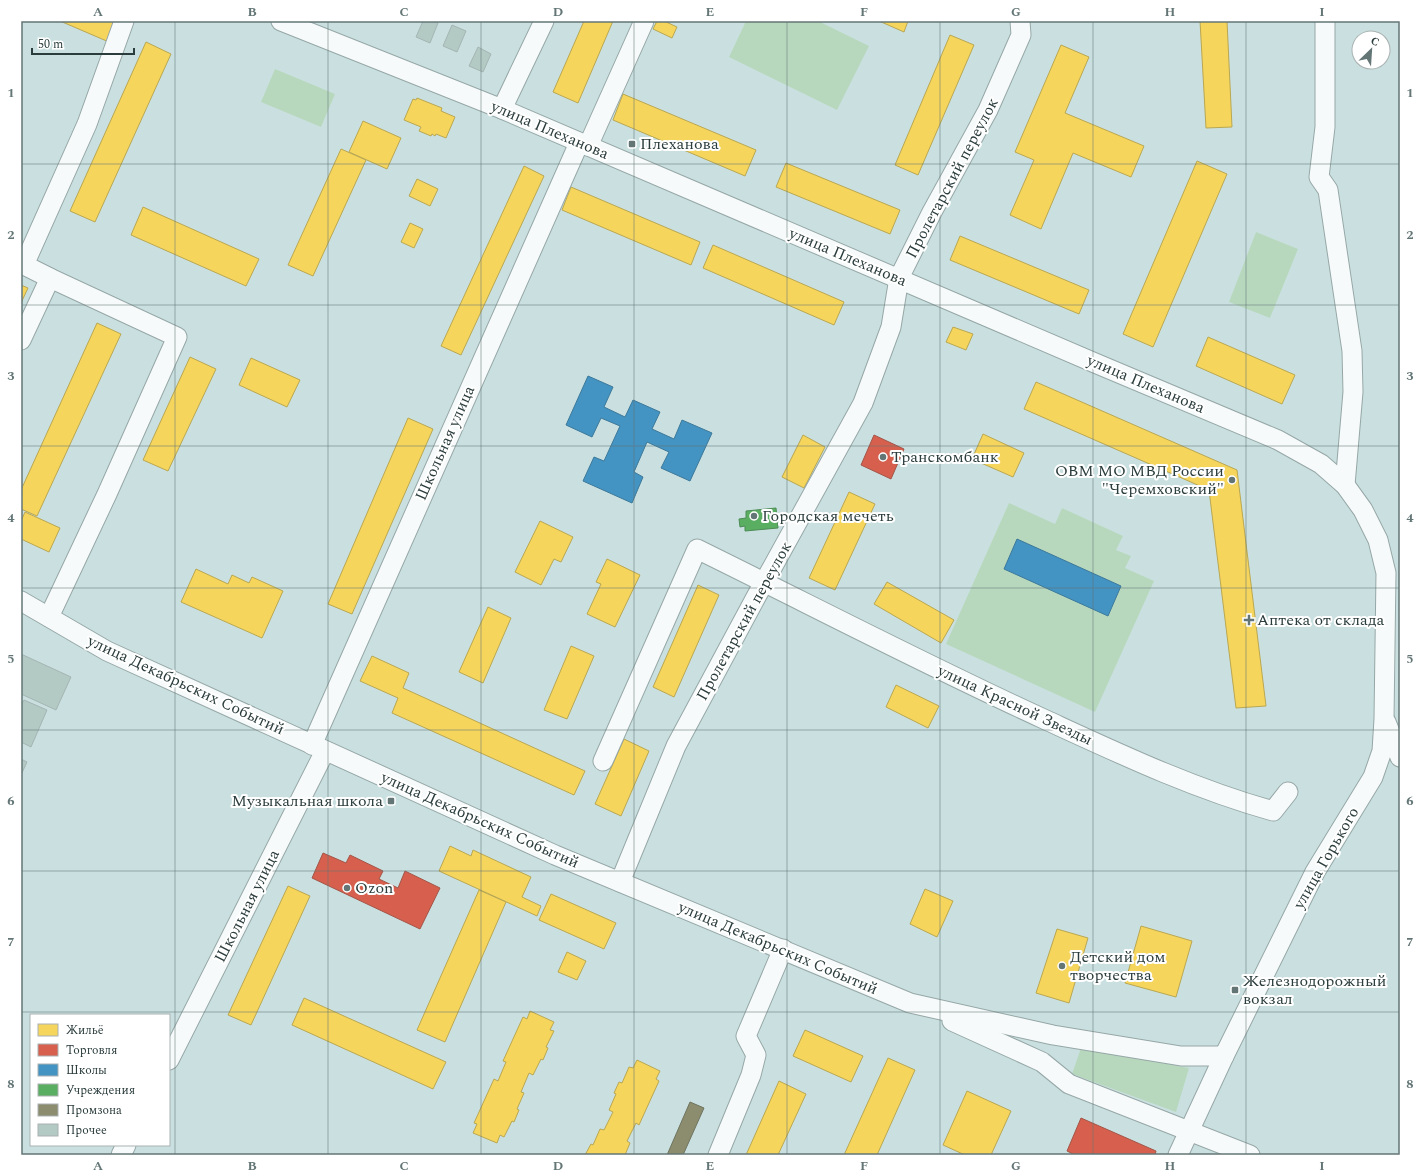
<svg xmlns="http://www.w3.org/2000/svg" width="1421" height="1176" viewBox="0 0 1421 1176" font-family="Spectral,serif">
<rect width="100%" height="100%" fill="#cae0e0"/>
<g fill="#b8d8be">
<path d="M746,21H818L869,46L837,110L729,57Z"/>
<path d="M275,69L335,94L321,127L261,102Z"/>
<path d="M1256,232L1298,249L1270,318L1229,302Z"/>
<path d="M1009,503L1055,524L1062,508L1123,536L1116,550L1131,556L1125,568L1154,581L1095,712L946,644Z"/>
<path d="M1081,1048L1189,1068L1176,1112L1072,1074Z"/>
</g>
<g fill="#f6d55c" stroke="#b9a752">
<path d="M60,21H116L109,42Z"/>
<path d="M584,21H613L578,103L553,92Z"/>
<path d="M657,21H664L677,27L672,38L653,29Z"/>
<path d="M879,21H908L904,32Z"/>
<path d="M1200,21H1227L1232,127L1206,128Z"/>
<path d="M950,35L974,45L918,175L895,165Z"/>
<path d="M146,42L171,54L95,222L70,211Z"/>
<path d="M1061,45L1089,57L1065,113L1144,146L1131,177L1073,153L1041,229L1010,215L1034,160L1015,152Z"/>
<path d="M623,94L756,150L745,176L613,120Z"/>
<path d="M417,98L442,108L441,111L455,117L446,138L436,134L435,136L432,134L431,136L419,131L421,127L404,120L413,99L416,100Z"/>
<path d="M363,121L401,138L387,169L349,152Z"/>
<path d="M341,149L366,160L313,276L288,265Z"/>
<path d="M1197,161L1227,174L1153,347L1123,334Z"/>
<path d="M786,163L900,210L890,234L776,187Z"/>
<path d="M524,166L544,176L461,355L441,346Z"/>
<path d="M417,179L438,189L430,206L409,196Z"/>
<path d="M571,187L700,242L691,265L562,210Z"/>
<path d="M143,207L259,259L246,286L131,235Z"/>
<path d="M410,223L423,229L414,248L401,242Z"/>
<path d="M960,236L1089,290L1079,314L950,260Z"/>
<path d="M713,245L844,302L834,325L703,268Z"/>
<path d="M21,285L28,288L21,303Z"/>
<path d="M97,323L121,334L37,516L21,509V490Z"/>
<path d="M953,327L973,334L966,350L946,342Z"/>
<path d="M1208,337L1295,375L1282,404L1196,366Z"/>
<path d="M190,357L216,369L168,471L143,460Z"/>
<path d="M251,358L300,380L287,407L239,385Z"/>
<path d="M1036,382L1237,470L1266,706L1236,708L1209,490L1024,409Z"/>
<path d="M408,418L433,429L352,614L328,604Z"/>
<path d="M983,434L1024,453L1013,477L972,459Z"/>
<path d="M803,435L825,447L804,488L782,477Z"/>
<path d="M849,492L875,504L835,590L809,578Z"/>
<path d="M25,512L60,528L49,552L21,539V521Z"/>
<path d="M540,521L573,537L561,562L554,559L541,585L515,572Z"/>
<path d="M607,559L640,575L615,627L587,614L601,584L596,582Z"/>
<path d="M196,569L228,584L232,575L249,583L252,577L283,591L262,638L181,602Z"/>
<path d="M887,582L954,620L941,643L874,604Z"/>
<path d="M698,585L719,595L674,697L653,687Z"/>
<path d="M488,607L511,618L483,683L459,672Z"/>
<path d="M571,646L594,656L567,719L544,710Z"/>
<path d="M372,656L409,673L403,688L585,771L574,795L392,713L398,698L360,681Z"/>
<path d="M896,685L939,706L928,728L886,707Z"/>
<path d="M624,739L649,751L621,816L595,804Z"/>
<path d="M450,846L471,856L473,850L531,877L522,897L541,906L537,916L439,871Z"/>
<path d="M288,886L310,896L251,1025L228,1015Z"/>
<path d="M925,889L953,901L937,937L910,924Z"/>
<path d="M479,890L506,902L445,1042L417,1030Z"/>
<path d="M551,894L616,923L604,949L539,920Z"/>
<path d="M1141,926L1192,941L1176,997L1125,983Z"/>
<path d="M1057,929L1088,938L1069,1003L1036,993Z"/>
<path d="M567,952L586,961L577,980L558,972Z"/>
<path d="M304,998L446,1062L433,1089L292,1025Z"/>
<path d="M530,1011L554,1022L550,1030L554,1031L546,1047L548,1048L543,1060L541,1059L533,1075L529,1073L521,1092L524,1093L517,1109L519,1110L514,1122L512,1121L504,1137L500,1135L497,1143L473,1133L477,1124L474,1123L494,1079L498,1081L506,1062L503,1061L523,1017L527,1019Z"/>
<path d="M805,1030L863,1056L851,1082L793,1056Z"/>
<path d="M888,1058L915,1070L877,1155H844Z"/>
<path d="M637,1060L660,1071L656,1079L659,1081L639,1125L636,1123L627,1141L630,1143L625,1155H585L591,1144L593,1145L600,1129L604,1130L613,1112L609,1110L616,1094L614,1093L619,1082L622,1083L629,1067L633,1068Z"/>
<path d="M779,1081L806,1094L778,1155H746Z"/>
<path d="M967,1091L1011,1111L991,1155H965L943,1145Z"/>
</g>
<g fill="#d6604d" stroke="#a35548">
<path d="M874,435L904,449L891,479L861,465Z"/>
<path d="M323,853L346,863L350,855L383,871L379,879L398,888L405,871L440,888L420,929L312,878Z"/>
<path d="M1081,1118L1156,1151L1155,1155H1075L1067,1151Z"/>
</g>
<g fill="#4393c3" stroke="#3c799a">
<path d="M588,376L613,387L604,407L625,417L633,400L660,412L652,429L674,439L682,420L712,433L690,481L661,468L669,452L647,442L634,472L643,477L632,503L583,481L594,457L604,461L620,426L601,418L592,437L566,425Z"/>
<path d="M1017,539L1121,586L1108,616L1004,569Z"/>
</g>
<path fill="#5aae61" stroke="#4c8c56" d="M776,508L778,528L745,531V526L740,527L739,519L746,518V511Z"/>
<path fill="#8c8c6e" stroke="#6f745f" d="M690,1102L704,1108L683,1155H667Z"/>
<g fill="#b2c9c4" stroke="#a5b6b3">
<path d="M423,21H432L438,23L430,43L416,37Z"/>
<path d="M452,25L466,31L457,52L443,46Z"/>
<path d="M478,47L491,54L483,72L469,66Z"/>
<path d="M21,654L71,677L56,710L21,694Z"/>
<path d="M24,700L47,710L31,747L21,742V706Z"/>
<path d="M21,759L27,762L21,775Z"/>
</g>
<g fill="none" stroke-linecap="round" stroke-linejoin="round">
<defs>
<g id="minor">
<path d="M281,21L502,109L1095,363L1278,440L1321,464L1345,485L1363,510L1378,540L1386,573L1384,719L1382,751L1373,777L1315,872L1224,1056L1178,1155"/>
<path d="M1325,21V127L1319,177L1328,190L1352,351L1353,392L1345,485"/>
<path d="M502,109L544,21"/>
<path d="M588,146L644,21"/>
<path d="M21,340L50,278"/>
<path d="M21,601L107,651L555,855L910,1003L1053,1035L1181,1056H1224"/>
<path d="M49,617L107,494L177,337L50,278L24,265L87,124L124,21"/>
<path d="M1386,722L1400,757"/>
<path d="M312,745L579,143"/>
<path d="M603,761L697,549C813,606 928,666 1046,720C1120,754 1194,789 1273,811L1288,792"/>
<path d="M620,882L676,746L756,597L863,403L891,327L899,278L932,212L988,110L1021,35L1020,21"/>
<path d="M952,1021L1042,1062L1069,1084L1250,1155"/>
<path d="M169,1060L325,751"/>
<path d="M121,1155L126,1145"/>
<path d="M718,1155L751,1075L756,1055L746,1036L783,949"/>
</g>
</defs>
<use href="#minor" stroke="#96a7a7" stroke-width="21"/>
<use href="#minor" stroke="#f7fafa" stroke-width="19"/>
</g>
<path fill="none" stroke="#637575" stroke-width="1" stroke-opacity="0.55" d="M175,21V1155M328,21V1155M481,21V1155M634,21V1155M787,21V1155M940,21V1155M1093,21V1155M1246,21V1155M21,164H1400M21,305H1400M21,446H1400M21,588H1400M21,730H1400M21,871H1400M21,1012H1400"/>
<g fill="#637575" stroke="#fff" stroke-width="1.5">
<rect x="628" y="140" width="8" height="8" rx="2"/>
<circle cx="883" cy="457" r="4"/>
<circle cx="1232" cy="480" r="4"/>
<circle cx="754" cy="516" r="4"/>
<path d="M1247 614h4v4h4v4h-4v4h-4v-4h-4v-4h4z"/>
<rect x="387" y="797" width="8" height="8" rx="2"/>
<circle cx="347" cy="888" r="4"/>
<circle cx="1062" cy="966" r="4"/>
<rect x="1231" y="986" width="8" height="8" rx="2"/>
</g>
<g text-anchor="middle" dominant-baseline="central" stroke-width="4" stroke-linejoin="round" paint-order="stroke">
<g font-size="16" fill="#2b3c3c" stroke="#fff">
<text transform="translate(550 130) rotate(23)">улица Плеханова</text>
<text transform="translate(952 178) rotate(-62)">Пролетарский переулок</text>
<text transform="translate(848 257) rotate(23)">улица Плеханова</text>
<text transform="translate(1146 384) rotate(23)">улица Плеханова</text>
<text transform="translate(445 443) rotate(-66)">Школьная улица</text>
<text transform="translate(744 621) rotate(-61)">Пролетарский переулок</text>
<text transform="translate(186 685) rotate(25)">улица Декабрьских Событий</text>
<text transform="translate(1015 705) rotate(25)">улица Красной Звезды</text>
<text transform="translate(480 820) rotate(24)">улица Декабрьских Событий</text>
<text transform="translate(1326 858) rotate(-60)">улица Горького</text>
<text transform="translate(247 906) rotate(-63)">Школьная улица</text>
<text transform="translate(778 948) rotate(23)">улица Декабрьских Событий</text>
</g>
<g font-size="16" fill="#2b3c3c" stroke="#fff" text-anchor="start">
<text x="640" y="144">Плеханова</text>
<text x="891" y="457">Транскомбанк</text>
<text x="1224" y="471" text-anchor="end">ОВМ МО МВД России<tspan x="1224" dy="18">"Черемховский"</tspan></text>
<text x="762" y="516">Городская мечеть</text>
<text x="1257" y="620">Аптека от склада</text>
<text x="383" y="801" text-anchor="end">Музыкальная школа</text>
<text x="355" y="888">Ozon</text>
<text x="1070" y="957">Детский дом<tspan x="1070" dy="18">творчества</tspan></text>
<text x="1243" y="981">Железнодорожный<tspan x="1243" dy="18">вокзал</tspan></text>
</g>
</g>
<rect width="1421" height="1176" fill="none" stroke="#ffffff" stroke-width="44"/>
<rect x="30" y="1014" width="140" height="132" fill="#ffffff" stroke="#aab1b1"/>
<rect x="38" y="1024" width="20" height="12" fill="#f6d55c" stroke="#aab1b1"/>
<text x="66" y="1034" font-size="12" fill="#2b3c3c">Жильё</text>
<rect x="38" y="1044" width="20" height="12" fill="#d6604d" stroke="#aab1b1"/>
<text x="66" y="1054" font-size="12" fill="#2b3c3c">Торговля</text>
<rect x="38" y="1064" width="20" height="12" fill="#4393c3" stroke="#aab1b1"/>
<text x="66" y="1074" font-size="12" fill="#2b3c3c">Школы</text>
<rect x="38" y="1084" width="20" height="12" fill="#5aae61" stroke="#aab1b1"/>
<text x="66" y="1094" font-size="12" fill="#2b3c3c">Учреждения</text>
<rect x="38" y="1104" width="20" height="12" fill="#8c8c6e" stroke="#aab1b1"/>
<text x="66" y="1114" font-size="12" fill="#2b3c3c">Промзона</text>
<rect x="38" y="1124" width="20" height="12" fill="#b2c9c4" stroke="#aab1b1"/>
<text x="66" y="1134" font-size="12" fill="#2b3c3c">Прочее</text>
<g transform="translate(1371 50) rotate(25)"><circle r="19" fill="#ffffff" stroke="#aab1b1"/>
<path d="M0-3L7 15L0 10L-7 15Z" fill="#637575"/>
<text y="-6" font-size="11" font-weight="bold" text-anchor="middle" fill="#2b3c3c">С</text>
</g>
<path d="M32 48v6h102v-6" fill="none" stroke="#2b3c3c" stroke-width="2"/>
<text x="38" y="48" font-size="12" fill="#2b3c3c" stroke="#ffffff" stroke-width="3" paint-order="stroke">50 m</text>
<rect x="22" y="22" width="1377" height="1132" fill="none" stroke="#637575" stroke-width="1.5"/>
<g font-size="13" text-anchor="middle" font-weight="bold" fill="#637575">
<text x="98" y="16">A</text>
<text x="252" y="16">B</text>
<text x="404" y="16">C</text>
<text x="558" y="16">D</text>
<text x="710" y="16">E</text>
<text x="864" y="16">F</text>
<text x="1016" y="16">G</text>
<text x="1170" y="16">H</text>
<text x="1322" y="16">I</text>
<text x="11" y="97">1</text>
<text x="1410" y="97">1</text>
<text x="11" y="239">2</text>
<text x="1410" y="239">2</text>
<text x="11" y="380">3</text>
<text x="1410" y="380">3</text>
<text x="11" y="522">4</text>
<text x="1410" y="522">4</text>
<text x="11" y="663">5</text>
<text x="1410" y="663">5</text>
<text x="11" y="805">6</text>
<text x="1410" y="805">6</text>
<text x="11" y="946">7</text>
<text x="1410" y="946">7</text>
<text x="11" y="1088">8</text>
<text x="1410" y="1088">8</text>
<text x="98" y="1170">A</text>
<text x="252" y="1170">B</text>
<text x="404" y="1170">C</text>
<text x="558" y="1170">D</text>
<text x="710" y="1170">E</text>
<text x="864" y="1170">F</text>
<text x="1016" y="1170">G</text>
<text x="1170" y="1170">H</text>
<text x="1322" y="1170">I</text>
</g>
</svg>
